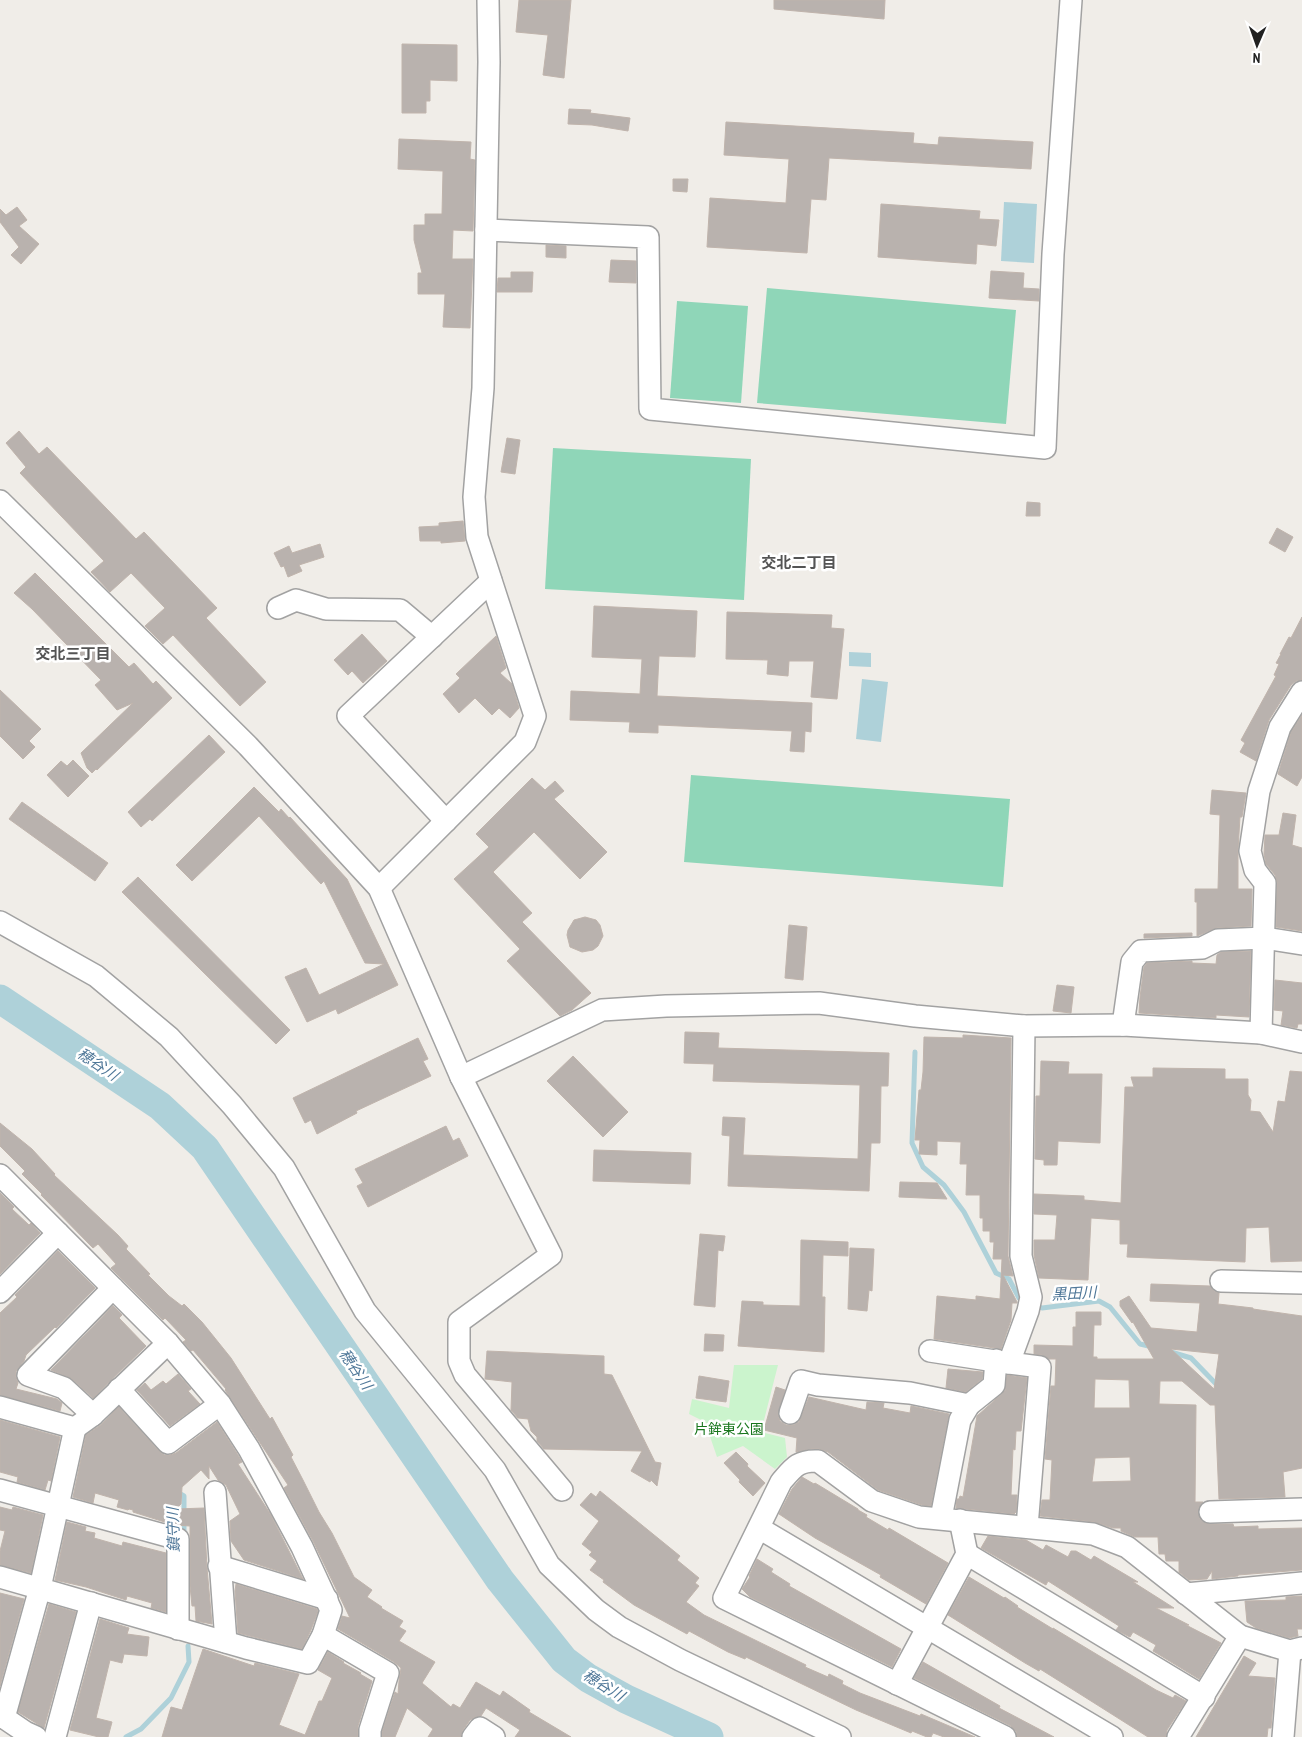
<svg xmlns="http://www.w3.org/2000/svg" width="1302" height="1737" viewBox="0 0 1302 1737" font-family="'PT Sans Narrow','Noto Sans JP',sans-serif">
<rect width="100%" height="100%" fill="#f0ede8"/>
<path fill="#cbf4cd" d="M734,1365H778L761,1432L785,1438L787,1457L775,1469L743,1446L717,1457L705,1422L689,1414L692,1399L729,1408Z"/>
<g fill="#8fd6b8">
<path d="M767,288L1016,310L1006,424L757,403Z"/>
<path d="M677,301L748,306L741,403L670,398Z"/>
<path d="M553,448L751,459L744,600L545,589Z"/>
<path d="M691,775L1010,799L1003,887L684,862Z"/>
</g>
<g fill="#aed1d9">
<path d="M1004,202L1037,204L1034,263L1001,261Z"/>
<path d="M849,652L871,653V667L849,666Z"/>
<path d="M862,679L888,682L881,742L856,739Z"/>
</g>
<g fill="none" stroke-linecap="round" stroke-linejoin="round">
<g stroke="#aed1d9" stroke-width="5">
<path d="M915,1052L912,1143L923,1167L944,1185L964,1212L996,1273L1009,1279L1019,1298L1024,1300"/>
<path d="M1034,1305L1042,1308L1099,1301L1110,1307L1140,1344L1153,1347"/>
<path d="M1171,1352L1191,1358L1219,1387"/>
<path d="M177,1492L184,1496V1537"/>
<path d="M126,1737L141,1729L171,1698L189,1662L188,1646"/>
</g>
<path stroke="#aed1d9" stroke-width="29" d="M0,999L160,1106L205,1148L500,1580L564,1660L588,1678L626,1699L709,1737"/>
</g>
<g fill="#b9b2ae" stroke="#c0b4ac" fill-rule="evenodd">
<path d="M519,0H571L564,78L543,75L548,35L516,32Z"/>
<path d="M774,0H885L884,19L774,9Z"/>
<path d="M402,44L457,45V81L430,80V101H426V113H402Z"/>
<path d="M569,109L591,110L590,113L630,118L628,131L592,125L568,124Z"/>
<path d="M726,122L914,133L913,143L938,145L939,137L1033,142L1031,169L829,158L826,200L811,199L807,253L707,247L710,198L786,203L789,159L724,155Z"/>
<path d="M399,139L471,142L470,159L475,160L473,231L453,230L452,259H473L470,328L443,327L445,294H418V273H422L414,240V225H425V214H442L443,171L398,169Z"/>
<path d="M673,179H688L687,192L673,191Z"/>
<path d="M881,204L980,211L979,219L999,220L996,246L977,244L976,264L878,257Z"/>
<path d="M17,207L27,220L19,226L39,244L21,264L11,255L19,247L0,222V209L6,215Z"/>
<path d="M546,245L566,246V258L546,257Z"/>
<path d="M611,260L636,261V283L609,282Z"/>
<path d="M991,271L1024,273L1023,288L1039,289V301L989,298Z"/>
<path d="M511,272H533L532,292H497L498,278H511Z"/>
<path d="M19,431L39,454L47,447L136,539L144,532L217,608L206,618L266,682L240,706L173,635L163,644L145,626L165,608L131,573L110,592L91,572L104,561L20,473L26,467L6,443Z"/>
<path d="M507,438L520,440L515,474L501,472Z"/>
<path d="M1027,502L1040,503V516H1026Z"/>
<path d="M463,521L465,541L441,543V541H420L419,527L439,526V523Z"/>
<path d="M1277,528L1293,537L1285,552L1269,543Z"/>
<path d="M320,544L324,557L299,565L302,571L288,577L284,566L281,567L274,553L289,546L292,553Z"/>
<path d="M35,573L129,667L134,663L153,684L156,681L172,698L97,770L96,769L92,773L87,768L81,753L133,703L117,710L95,685L101,680L32,609L14,593Z"/>
<path d="M594,606L697,611L695,657L659,656L657,696L812,703L811,732L805,731L804,752L790,751L792,731L658,725V733L629,732L630,722L570,720L571,691L640,694L642,659L592,657Z"/>
<path d="M727,612L832,615L831,628L844,629L837,699L811,697L814,661H789L788,676L767,674L768,660L726,659Z"/>
<path d="M1302,617V680L1296,681L1291,685L1269,720L1256,761L1240,752L1245,743L1241,740L1276,676L1274,675L1279,664L1276,663L1281,654H1280L1289,637L1291,638Z"/>
<path d="M362,634L387,661L363,683L352,671L348,675L334,660Z"/>
<path d="M496,636L506,668L500,673L512,684L519,708L510,718L499,708L492,715L475,698L459,713L443,694L460,678L456,674Z"/>
<path d="M0,690L41,729L29,741L35,747L23,759L0,736Z"/>
<path d="M1302,715V777L1297,786L1278,774L1291,732Z"/>
<path d="M209,735L225,752L152,821L150,819L141,827L128,812Z"/>
<path d="M73,760L89,776L68,797L47,775L61,761L67,766Z"/>
<path d="M532,778L545,790L555,781L564,791L554,799L607,852L580,879L534,832L493,872L532,913L522,922L591,993L572,1010L560,1016L507,961L520,949L454,879L489,847L476,834Z"/>
<path d="M254,787L279,812L281,809L289,818L290,817L347,879L398,985L338,1014L336,1009L307,1022L285,977L306,968L319,995L384,964L365,963L324,881L321,884L259,816L192,881L176,865Z"/>
<path d="M1212,790L1246,793L1242,817H1240L1238,850V889H1252L1251,926L1217,928L1197,936V902H1195V889H1218L1220,815L1210,814Z"/>
<path d="M22,802L108,863L95,881L9,819Z"/>
<path d="M1283,813L1296,815L1292,845L1302,848V931L1276,927L1277,883L1275,875L1266,864L1264,854L1265,835H1279Z"/>
<path d="M138,877L290,1030L276,1044L122,892Z"/>
<path d="M585,917L596,920L600,925L603,936L598,946L593,950L582,952L570,947L567,935L568,930L574,920Z"/>
<path d="M789,925L807,927L803,980L785,978Z"/>
<path d="M1192,933V936L1144,938V934Z"/>
<path d="M1251,951L1249,1017L1216,1015V1018L1139,1013L1140,997L1144,967L1147,963L1192,961V963L1216,964L1217,955L1221,952Z"/>
<path d="M1275,980L1302,983V1024H1298L1297,1028L1281,1025L1283,1011L1274,1010Z"/>
<path d="M1057,985L1074,987L1071,1013L1053,1011Z"/>
<path d="M685,1032L719,1033L718,1048L889,1053L888,1086H881L880,1143H871L869,1191L728,1186L730,1136L722,1135L723,1117L745,1118L743,1155L858,1159L860,1085L713,1081L714,1064L684,1063Z"/>
<path d="M963,1035L1011,1038L1008,1256L1013,1276L1003,1275L1017,1302V1303H1012L1011,1320L1001,1349L934,1339L937,1296L976,1300V1296L1000,1299L1002,1259H993L994,1242H990V1231H983V1218H980V1195H966L967,1164H960L961,1142L937,1141V1155L919,1154L920,1140H915L919,1090H921L923,1072L924,1037L963,1038Z"/>
<path d="M418,1038L428,1059L423,1061L431,1076L356,1111L357,1113L317,1134L311,1120L305,1123L293,1098Z"/>
<path d="M573,1056L628,1112L603,1137L547,1081Z"/>
<path d="M1041,1061L1069,1062L1068,1074H1102L1100,1143L1058,1141L1057,1165H1044V1160L1035,1159L1036,1096H1040Z"/>
<path d="M1153,1068L1225,1069V1079H1248V1095L1251,1100L1250,1111L1260,1112L1273,1132L1278,1101L1285,1102L1290,1071L1302,1072V1261L1271,1262L1269,1227L1246,1228L1245,1262L1127,1257L1128,1244H1120V1220L1091,1218L1088,1280L1039,1278L1034,1255V1240H1055L1057,1215L1034,1214V1194L1084,1196V1200L1121,1203L1125,1087H1134L1131,1077H1153Z"/>
<path d="M0,1123L32,1149L55,1174L54,1175L118,1235L128,1246L126,1249L150,1274L148,1275L169,1296L182,1306L184,1304L202,1322L231,1358L270,1419L272,1417L293,1455L291,1457L303,1480L319,1512L332,1533L354,1577L372,1590L367,1597L382,1607L381,1608L403,1621L399,1627L406,1631L399,1641L435,1662L422,1683L451,1707L453,1704L460,1708L476,1682L500,1696L503,1691L530,1710L529,1712L571,1737H515L520,1730L486,1708L481,1716L475,1717L470,1720L463,1730L461,1737H428L433,1729L407,1708L395,1737H382V1732L395,1692L398,1694L399,1681L401,1668L394,1662L338,1629L342,1616L350,1618L313,1541L284,1488L288,1485L225,1390L226,1389L193,1350L191,1351L183,1342L186,1340L165,1318L163,1320L111,1268L116,1264L98,1244L93,1248L41,1195L42,1194L22,1174L25,1171L0,1146Z"/>
<path d="M446,1126L453,1141L459,1138L468,1156L368,1207L357,1186L363,1183L355,1169Z"/>
<path d="M594,1150L691,1153L690,1184L593,1181Z"/>
<path d="M900,1182L937,1183L947,1199L899,1197Z"/>
<path d="M0,1193L14,1207L12,1209L29,1225L31,1223L40,1233L0,1274Z"/>
<path d="M700,1234L725,1236L723,1251L718,1250L715,1307L694,1305Z"/>
<path d="M801,1240L848,1242V1256L823,1255L822,1297H825L824,1352L738,1346L742,1301L763,1302V1305L800,1306Z"/>
<path d="M850,1248L874,1249L872,1291L869,1290L867,1311L848,1309Z"/>
<path d="M58,1251L95,1288L56,1328L55,1327L26,1355L24,1361L16,1371V1377L18,1383L16,1389L57,1399L62,1403L60,1411L0,1395V1313L17,1297L15,1295Z"/>
<path d="M1151,1284L1210,1286L1214,1291L1219,1293L1218,1304L1253,1308V1309L1302,1316V1468L1283,1472L1285,1497L1219,1499L1215,1405H1210L1182,1381H1160L1159,1404L1196,1405L1195,1502H1203L1199,1507L1198,1512L1200,1519L1205,1523L1210,1524H1233L1234,1527L1258,1526V1529L1302,1528V1570L1238,1575V1576L1212,1579V1571L1207,1579L1189,1580L1179,1572V1561H1166L1165,1554H1159L1158,1537H1135L1121,1531V1528H1113L1094,1522L1040,1516L1042,1500H1050L1052,1460L1045,1459L1051,1386H1055L1056,1359H1049L1042,1355L1034,1354V1345L1073,1346V1327H1076V1312H1101V1325H1094L1093,1357H1097V1359H1154L1133,1322L1132,1323L1120,1306V1301L1129,1296L1151,1328L1197,1332L1200,1303L1150,1301ZM1171,1349L1219,1354L1214,1389ZM1095,1379L1129,1380L1130,1408H1094ZM1130,1457L1131,1481L1092,1482L1095,1458Z"/>
<path d="M113,1306L122,1315L119,1318L146,1346L93,1398L72,1379L51,1370Z"/>
<path d="M705,1334L724,1335L723,1351H704Z"/>
<path d="M487,1351L604,1356V1374L612,1375L655,1462L661,1463L657,1486L651,1480L650,1482L631,1471L642,1451L544,1449L537,1441V1437L531,1431L528,1419L518,1418L511,1410L512,1382L485,1379Z"/>
<path d="M948,1369L983,1372L982,1379L966,1392L946,1388Z"/>
<path d="M178,1374L191,1389L188,1391L200,1404L170,1426L137,1390L145,1383L151,1390L163,1381L166,1384Z"/>
<path d="M1007,1375L1027,1378L1021,1431H1016L1015,1450L1013,1449L1011,1495H1017L1016,1512L1014,1514L956,1508L957,1499H959L960,1496L963,1497L977,1416L1005,1391Z"/>
<path d="M699,1376L729,1381L726,1402L696,1398Z"/>
<path d="M776,1387L785,1390L778,1415L780,1421L786,1425H793L799,1422L809,1397L866,1410L867,1402L884,1403L883,1408L910,1413L911,1406L949,1414L931,1506L922,1505L878,1490L828,1452L819,1449H811L796,1452L797,1438L764,1430Z"/>
<path d="M119,1407L159,1451L164,1455H170L176,1453L217,1422L238,1455L242,1462L238,1464L271,1515L303,1579L244,1560L231,1541L230,1521L240,1514L226,1485L218,1480L209,1466V1479L201,1470L182,1487L181,1504L176,1509L204,1508L207,1568L212,1624L196,1621L195,1606H192L190,1586V1526L174,1525L133,1512V1510L129,1509L128,1510L117,1507L119,1500L95,1493L93,1503L73,1497L86,1435L102,1424Z"/>
<path d="M0,1420L60,1437L51,1481L48,1480L45,1490L17,1482L18,1477L0,1472Z"/>
<path d="M736,1452L748,1464L747,1466L765,1483L753,1496L739,1482L740,1480L724,1463Z"/>
<path d="M802,1477L814,1484L815,1483L858,1509V1510L867,1515L866,1517L888,1530L889,1528L948,1563L926,1604L880,1577L881,1575L815,1538L779,1514L792,1489Z"/>
<path d="M600,1491L680,1556L677,1560L699,1578L695,1583L699,1586L686,1602L704,1615L806,1665L805,1667L828,1677L829,1674L843,1681L842,1684L860,1693L920,1716L921,1714L975,1737H944L933,1733L931,1737H927L912,1731L911,1733L856,1710L746,1657L745,1659L728,1652L689,1631L687,1634L634,1605L603,1582L604,1580L590,1570L597,1561L589,1555L592,1552L582,1544L599,1521L580,1505L591,1493L596,1497Z"/>
<path d="M0,1507L12,1510L13,1507L43,1515L31,1573L0,1565V1551L5,1531L0,1530Z"/>
<path d="M67,1522L86,1527L85,1531L95,1533L94,1538L122,1546L123,1542L166,1553V1612L151,1608L152,1603L127,1596L126,1600L86,1587L55,1580Z"/>
<path d="M988,1536L1026,1540L1043,1550L1046,1545L1068,1557L1071,1551H1076L1091,1560L1094,1556L1138,1582H1133L1174,1608H1156L1189,1625H1186L1221,1643L1199,1679L1153,1651L1156,1645L1133,1632L1130,1637L1116,1630L1119,1626L1048,1581L1046,1585L981,1548Z"/>
<path d="M757,1559L773,1569L771,1572L790,1584L789,1586L901,1649L892,1667L750,1597L742,1589L750,1577L749,1576Z"/>
<path d="M969,1577L1004,1598L1005,1597L1018,1606L1017,1607L1053,1629V1628L1156,1690L1173,1698L1175,1695L1186,1701L1167,1730L1166,1737H1148L1072,1689L1040,1669L1039,1671L1025,1663L948,1615Z"/>
<path d="M236,1584L317,1609L318,1611L311,1630L302,1649L238,1633L235,1591Z"/>
<path d="M0,1593L24,1599L0,1686Z"/>
<path d="M1302,1596V1629H1297L1298,1636L1289,1638L1256,1628L1247,1622L1245,1601L1286,1600V1597Z"/>
<path d="M49,1604L76,1612L44,1728L18,1712Z"/>
<path d="M100,1619L129,1628L127,1634L149,1637L147,1656L124,1654L122,1663L110,1660L96,1718L112,1722L108,1737H99L70,1730Z"/>
<path d="M203,1649L254,1666L255,1663L299,1674L279,1725L305,1735L319,1701H322L332,1678L318,1670L328,1652L344,1662L343,1663L361,1673L360,1674L372,1681L358,1726V1737H162L171,1707L182,1710Z"/>
<path d="M1244,1656L1256,1663L1248,1676L1275,1678L1271,1728H1268L1267,1737H1196Z"/>
<path d="M923,1662L1000,1706L999,1708L1054,1737H1017L1016,1731L1011,1726L914,1678Z"/>
</g>
<g fill="none" stroke-linecap="round" stroke-linejoin="round">
<defs>
<g id="minor">
<path d="M486,230L648,237L650,409L1045,448L1053,254L1071,0"/>
<path d="M0,501L248,746L379,888L461,1077L551,1255L459,1322V1361L465,1375L562,1490"/>
<path d="M278,608L296,600L326,609L400,610L432,637"/>
<path d="M446,821L348,716L491,581"/>
<path d="M379,888L525,742L535,716L477,537L474,497L483,388L489,62L488,0"/>
<path d="M0,922L96,976L169,1037L232,1105L284,1168L365,1311L495,1470L549,1565L596,1610L619,1627L680,1660L840,1737"/>
<path d="M1123,1025L1132,962L1141,951L1202,948L1218,940L1265,938L1302,944"/>
<path d="M1024,1026L1021,1256L1031,1297L1028,1311L1009,1363L1040,1367L1027,1527"/>
<path d="M1261,1033L1265,883L1255,870L1250,851L1259,791L1280,727L1302,692"/>
<path d="M461,1077L602,1010L666,1006L819,1003L915,1016L1024,1026L1123,1025L1261,1033L1302,1042"/>
<path d="M0,1175L168,1343L220,1404L249,1449L302,1547L331,1610L323,1635L308,1663L246,1648L0,1577"/>
<path d="M1221,1281L1302,1283"/>
<path d="M0,1292L58,1233"/>
<path d="M930,1351L1008,1363"/>
<path d="M119,1389L168,1443L220,1404"/>
<path d="M0,1407L75,1428L93,1415L168,1343"/>
<path d="M790,1413L801,1381L818,1385L910,1393L969,1405"/>
<path d="M93,1415L64,1388L28,1375L113,1288"/>
<path d="M0,1490L178,1539V1629"/>
<path d="M215,1492L226,1642"/>
<path d="M1210,1512L1302,1509"/>
<path d="M941,1518L960,1420L969,1405L994,1385L996,1360"/>
<path d="M759,1528L1112,1737"/>
<path d="M967,1554L1204,1697"/>
<path d="M219,1566L327,1599"/>
<path d="M1186,1594L1302,1583"/>
<path d="M323,1635L388,1673L370,1730V1737"/>
<path d="M897,1684L967,1554L960,1520"/>
<path d="M0,1715L25,1732L36,1737"/>
<path d="M4,1718L40,1588L75,1428"/>
<path d="M55,1737L91,1603"/>
<path d="M473,1737L480,1728L494,1737"/>
<path d="M1005,1737L724,1598L781,1482C793,1468 798,1460 818,1461L872,1501L919,1517L1093,1534L1127,1547L1240,1636L1290,1651L1302,1648"/>
<path d="M1178,1737L1240,1636"/>
<path d="M1283,1737L1290,1651"/>
</g>
</defs>
<use href="#minor" stroke="#a2a2a2" stroke-width="24"/>
<use href="#minor" stroke="#fff" stroke-width="21"/>
</g>
<g text-anchor="middle" dominant-baseline="central" stroke-width="5" stroke-linejoin="round" paint-order="stroke">
<g font-size="14" fill="#18761c" stroke="#fff">
<text x="729" y="1429">片鉾東公園</text>
</g>
<g font-size="15" font-weight="bold" fill="#545454" stroke="#fff">
<text x="799" y="562">交北二丁目</text>
<text x="73" y="653">交北三丁目</text>
</g>
<g font-size="15" font-style="italic" fill="#4f7798" stroke="#fff">
<text transform="translate(98 1064) rotate(34)">穂谷川</text>
<text transform="translate(1074 1293) rotate(-3)">黒田川</text>
<text transform="translate(356 1369) rotate(56)">穂谷川</text>
<text transform="translate(173 1530) rotate(-92)">鎮守川</text>
<text transform="translate(604 1685) rotate(32)">穂谷川</text>
</g>
</g>
<g transform="translate(1257 45) rotate(182)" stroke="#ffffff" stroke-width="4" paint-order="stroke">
<path d="M0-4L9 19L0 12L-9 19Z" fill="#212121"/>
<text y="-8" font-size="14" font-weight="bold" text-anchor="middle" fill="#212121">N</text>
</g>
</svg>
